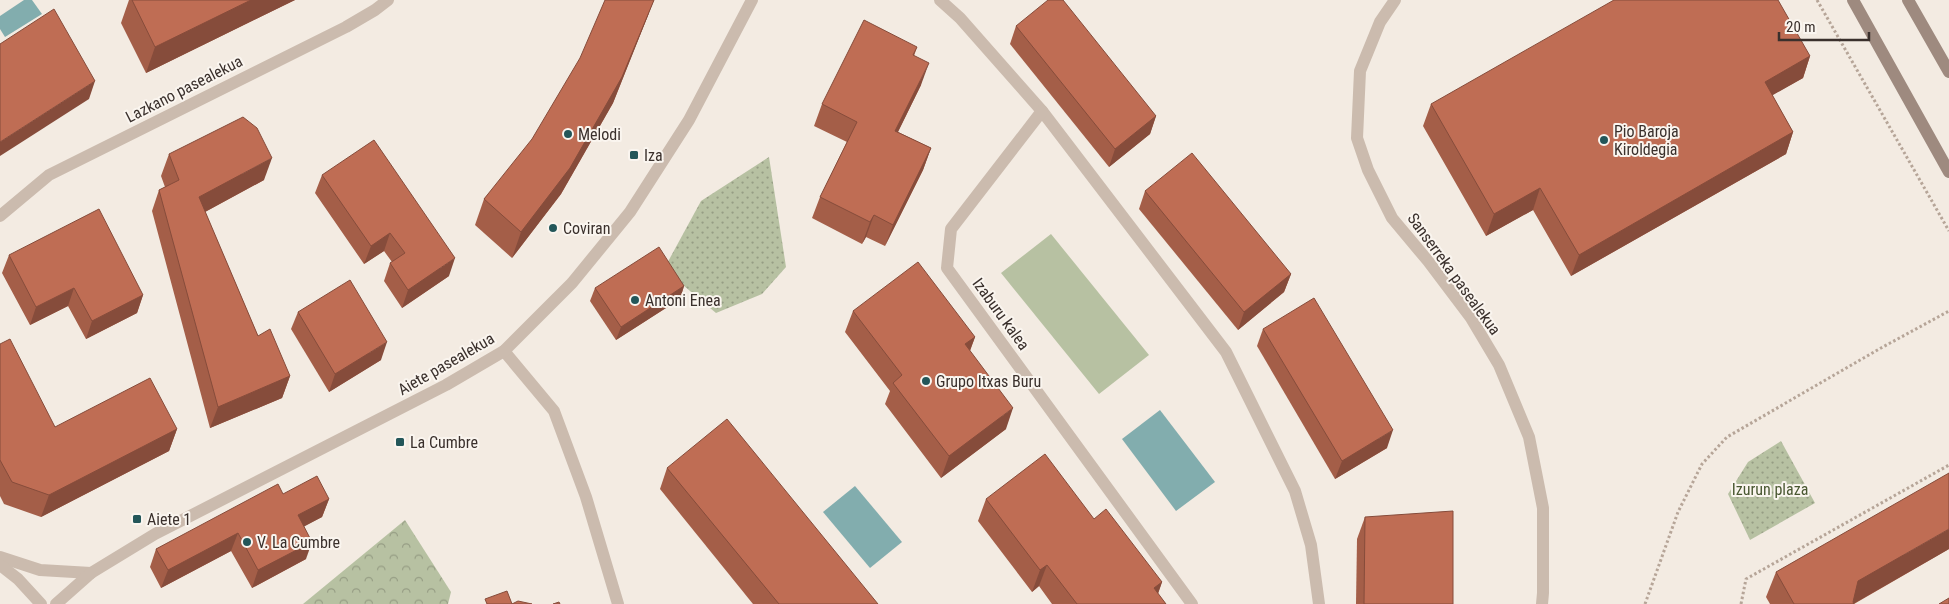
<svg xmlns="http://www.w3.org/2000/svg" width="1949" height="604" viewBox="0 0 1949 604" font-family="'Roboto Condensed',sans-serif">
<defs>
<pattern id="green-dots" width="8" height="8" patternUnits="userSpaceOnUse" patternTransform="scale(1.25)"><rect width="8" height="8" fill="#b7c1a2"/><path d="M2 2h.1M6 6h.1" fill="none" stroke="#969d84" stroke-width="1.8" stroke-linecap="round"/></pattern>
<pattern id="forest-crowns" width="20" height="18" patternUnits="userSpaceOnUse" patternTransform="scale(1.25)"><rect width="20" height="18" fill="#b7c1a2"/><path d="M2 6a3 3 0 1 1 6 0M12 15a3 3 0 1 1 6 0" fill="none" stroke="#969d84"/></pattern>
</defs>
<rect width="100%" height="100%" fill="#f3ebe2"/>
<g fill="url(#green-dots)">
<path d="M769,157L786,267L762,294L716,313L664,269L701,201Z"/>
<path d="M1781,441L1815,503L1750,540L1728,494L1748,462Z"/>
</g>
<path fill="url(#forest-crowns)" d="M405,520L451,592L448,604H303Z"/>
<path fill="#b7c1a2" d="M1051,234L1149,355L1099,394L1001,273Z"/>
<g fill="#82adae">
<path d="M24,0H32L42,14L5,37L0,29V16Z"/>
<path d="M1160,410L1215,482L1176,511L1122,439Z"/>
<path d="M855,486L902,542L870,568L823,512Z"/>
</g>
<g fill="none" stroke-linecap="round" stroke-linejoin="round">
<g stroke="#b6a598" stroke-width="3" stroke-dasharray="2.5 2.5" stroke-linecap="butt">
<path d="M1817,0L1949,231"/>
<path d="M1645,604L1678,512L1702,464L1727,437L1881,348L1949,311"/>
<path d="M1741,604L1746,579L1949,465"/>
</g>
<g stroke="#cbbbae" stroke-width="12">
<path d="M940,0L960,18L1042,111L1226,352L1295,491L1311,545L1319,604"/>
<path d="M1395,0L1380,22L1360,71L1357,138L1368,170L1392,218L1428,261L1471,318L1499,365L1529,437L1543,508V593L1542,604"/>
<path d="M1042,111L951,229L947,268L1192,604"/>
<path d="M504,351L554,411L586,497L618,604"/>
</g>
<g stroke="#cbbbae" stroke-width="12">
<path d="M0,216L49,175L346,27L375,10L388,0"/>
<path d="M0,557L40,570L91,573"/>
<path d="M0,565L18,579L41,604"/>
<path d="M56,604L91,573L155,534L446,385L504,351L572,283L630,212L689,120L752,0"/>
</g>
<g stroke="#9e8a7f" stroke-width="12">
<path d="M1853,0L1949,172"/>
<path d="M1908,0L1949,72"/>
</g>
</g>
<g fill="#a45e48">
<path d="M129,0H295L146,73L121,23Z"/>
<path d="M649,13L613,103L561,194L512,258L475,225L484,199Z"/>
<path d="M1016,26L1156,116L1150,134L1109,167L1010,44Z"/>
<path d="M917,47L914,56L921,85L898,132L931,148L923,170L885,246L866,237L862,244L812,218L820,197L847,142L814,126L822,104Z"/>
<path d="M1810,56L1803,78L1772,95L1793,132L1786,154L1571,276L1533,210L1486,236L1423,126L1431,104Z"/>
<path d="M169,154L264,180L205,212L258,336L290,376L282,398L210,428L152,211L159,190L165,187L161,176Z"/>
<path d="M322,175L449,276L402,308L384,281L390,263L392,262L384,251L364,264L315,193Z"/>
<path d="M1145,191L1291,274L1284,292L1238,330L1139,209Z"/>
<path d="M9,255L143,295L137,313L86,339L68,306L30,325L2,273Z"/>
<path d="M684,286L680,299L616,340L590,301L595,288Z"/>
<path d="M853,311L975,337L970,351L1006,429L941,478L885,404L890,391L845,332Z"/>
<path d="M298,312L381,360L329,392L291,329Z"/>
<path d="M1263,329L1387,448L1335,479L1257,346Z"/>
<path d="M0,344L55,427L177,429L169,451L41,517L4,504L0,496Z"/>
<path d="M667,468L878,604H753L660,489Z"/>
<path d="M283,494L329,499L322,517L304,526L306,559L252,588L231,551L161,588L150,567L156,549Z"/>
<path d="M986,499L1094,519L1162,582L1158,594L1166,604H1052L1039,586L1032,592L978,521Z"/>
<path d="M1365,517L1453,604H1356L1357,539Z"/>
<path d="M1949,549L1854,604H1770L1766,597L1776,572Z"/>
</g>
<g fill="#864c3b">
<path d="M251,0H295L146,73L155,47Z"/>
<path d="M654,0L613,103L561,194L512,258L521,232Z"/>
<path d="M1810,56L1803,78L1757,104L1765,82Z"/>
<path d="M929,63L921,85L888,152L895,131Z"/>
<path d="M95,81L89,99L0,156V142Z"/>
<path d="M1156,116L1150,134L1109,167L1115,149Z"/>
<path d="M1793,132L1786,154L1571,276L1579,255Z"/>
<path d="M931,148L923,170L885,246L893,225Z"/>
<path d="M272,158L264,180L192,219L199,197Z"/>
<path d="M1540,188L1533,210L1486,236L1494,214Z"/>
<path d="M874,215L866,237L862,244L870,222Z"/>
<path d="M390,233L384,251L364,264L371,246Z"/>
<path d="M455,258L449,276L402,308L408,290Z"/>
<path d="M1291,274L1284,292L1238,330L1244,312Z"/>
<path d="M684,286L680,299L616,340L621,327Z"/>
<path d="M74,288L68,306L30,325L36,307Z"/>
<path d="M143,295L137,313L86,339L92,321Z"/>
<path d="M975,337L967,358L965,344Z"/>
<path d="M387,342L381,360L329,392L335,374Z"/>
<path d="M290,376L282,398L210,428L218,407Z"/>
<path d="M1013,408L1006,429L941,478L949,456Z"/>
<path d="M177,429L169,451L41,517L49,495Z"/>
<path d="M1393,430L1387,448L1335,479L1342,461Z"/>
<path d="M329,499L322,517L292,533L298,515Z"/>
<path d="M1949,529V549L1853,604H1850L1858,581Z"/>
<path d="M238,533L231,551L161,588L168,570Z"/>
<path d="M312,542L306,559L252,588L258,570Z"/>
<path d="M1047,565L1039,586L1032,592L1040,570Z"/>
<path d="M1162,582L1154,604V588Z"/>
</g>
<g fill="#bf6d54" stroke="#864c3b">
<path d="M132,0H251L155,47Z"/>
<path d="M605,0H654L622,77L570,168L521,232L484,199L532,139L580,58Z"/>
<path d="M1048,0H1063L1156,116L1115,149L1016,26Z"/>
<path d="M1614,0H1778L1810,56L1765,82L1793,132L1579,255L1540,188L1494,214L1431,104Z"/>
<path d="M54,9L95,81L0,142V44Z"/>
<path d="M864,20L917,47L913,55L929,63L895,131L931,148L893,225L874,215L870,222L820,197L857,122L822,104Z"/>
<path d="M243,117L257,128L272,158L199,197L258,336L270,329L290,376L218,407L159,190L179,180L169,154Z"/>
<path d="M374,140L455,258L408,290L390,263L405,253L390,233L371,246L322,175Z"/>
<path d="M1192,153L1291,274L1244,312L1145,191Z"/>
<path d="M99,209L143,295L92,321L74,288L36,307L9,255Z"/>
<path d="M659,247L684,286L621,327L595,288Z"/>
<path d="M918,262L975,337L965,344L1013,408L949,456L893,383L902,375L853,311Z"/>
<path d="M350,280L387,342L335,374L298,312Z"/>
<path d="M1314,298L1393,430L1342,461L1263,329Z"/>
<path d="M10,339L55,427L150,378L177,429L49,495L12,482L0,460V344Z"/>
<path d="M727,419L878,604H779L667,468Z"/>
<path d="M1045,454L1094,519L1106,509L1162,582L1154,588L1166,604H1077L1047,565L1040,570L986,499Z"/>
<path d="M1949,473V529L1858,581L1853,602L1854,604H1794L1776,572Z"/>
<path d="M317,476L329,499L298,515L312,542L258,570L238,533L168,570L156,549L278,484L283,494Z"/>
<path d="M1453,511V604H1364L1365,517Z"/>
<path d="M507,591L512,604L518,601L532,604H487L485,599Z"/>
<path d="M1949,598V604H1939Z"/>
<path d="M559,602L560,604H553Z"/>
</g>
<g fill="#235659" stroke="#faf5ef" stroke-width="2">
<circle cx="568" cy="134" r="5"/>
<circle cx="1604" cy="140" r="5"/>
<rect x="629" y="150" width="10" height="10" rx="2.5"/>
<circle cx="553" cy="228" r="5"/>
<circle cx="635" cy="300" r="5"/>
<circle cx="926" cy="381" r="5"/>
<rect x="395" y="437" width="10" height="10" rx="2.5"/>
<rect x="132" y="514" width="10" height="10" rx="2.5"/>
<circle cx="247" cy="542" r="5"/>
</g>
<g text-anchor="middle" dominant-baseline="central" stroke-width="4" stroke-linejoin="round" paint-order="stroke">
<g font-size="16" fill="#3a302c" stroke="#faf5ef">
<text transform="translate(184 89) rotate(-27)">Lazkano pasealekua</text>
<text transform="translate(1454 274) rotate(54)">Sanserreka pasealekua</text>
<text transform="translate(1001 314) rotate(54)">Izaburu kalea</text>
<text transform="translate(446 364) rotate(-30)">Aiete pasealekua</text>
</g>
<g font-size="16" fill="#3a302c" stroke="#faf5ef" text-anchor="start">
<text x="1614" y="131">Pio Baroja<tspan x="1614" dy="18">Kiroldegia</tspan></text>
<text x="578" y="134">Melodi</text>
<text x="644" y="155">Iza</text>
<text x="563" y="228">Coviran</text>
<text x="645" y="300">Antoni Enea</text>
<text x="936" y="381">Grupo Itxas Buru</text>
<text x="410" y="442">La Cumbre</text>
<text x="147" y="519">Aiete 1</text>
<text x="257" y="542">V. La Cumbre</text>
</g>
<g font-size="16" fill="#495731" stroke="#faf5ef">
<text x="1770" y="489">Izurun plaza</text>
</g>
</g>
<path d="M1779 32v8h90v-8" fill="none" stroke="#3a302c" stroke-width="2.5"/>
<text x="1786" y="32" font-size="15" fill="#3a302c" stroke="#faf5ef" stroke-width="4" paint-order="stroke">20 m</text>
</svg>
